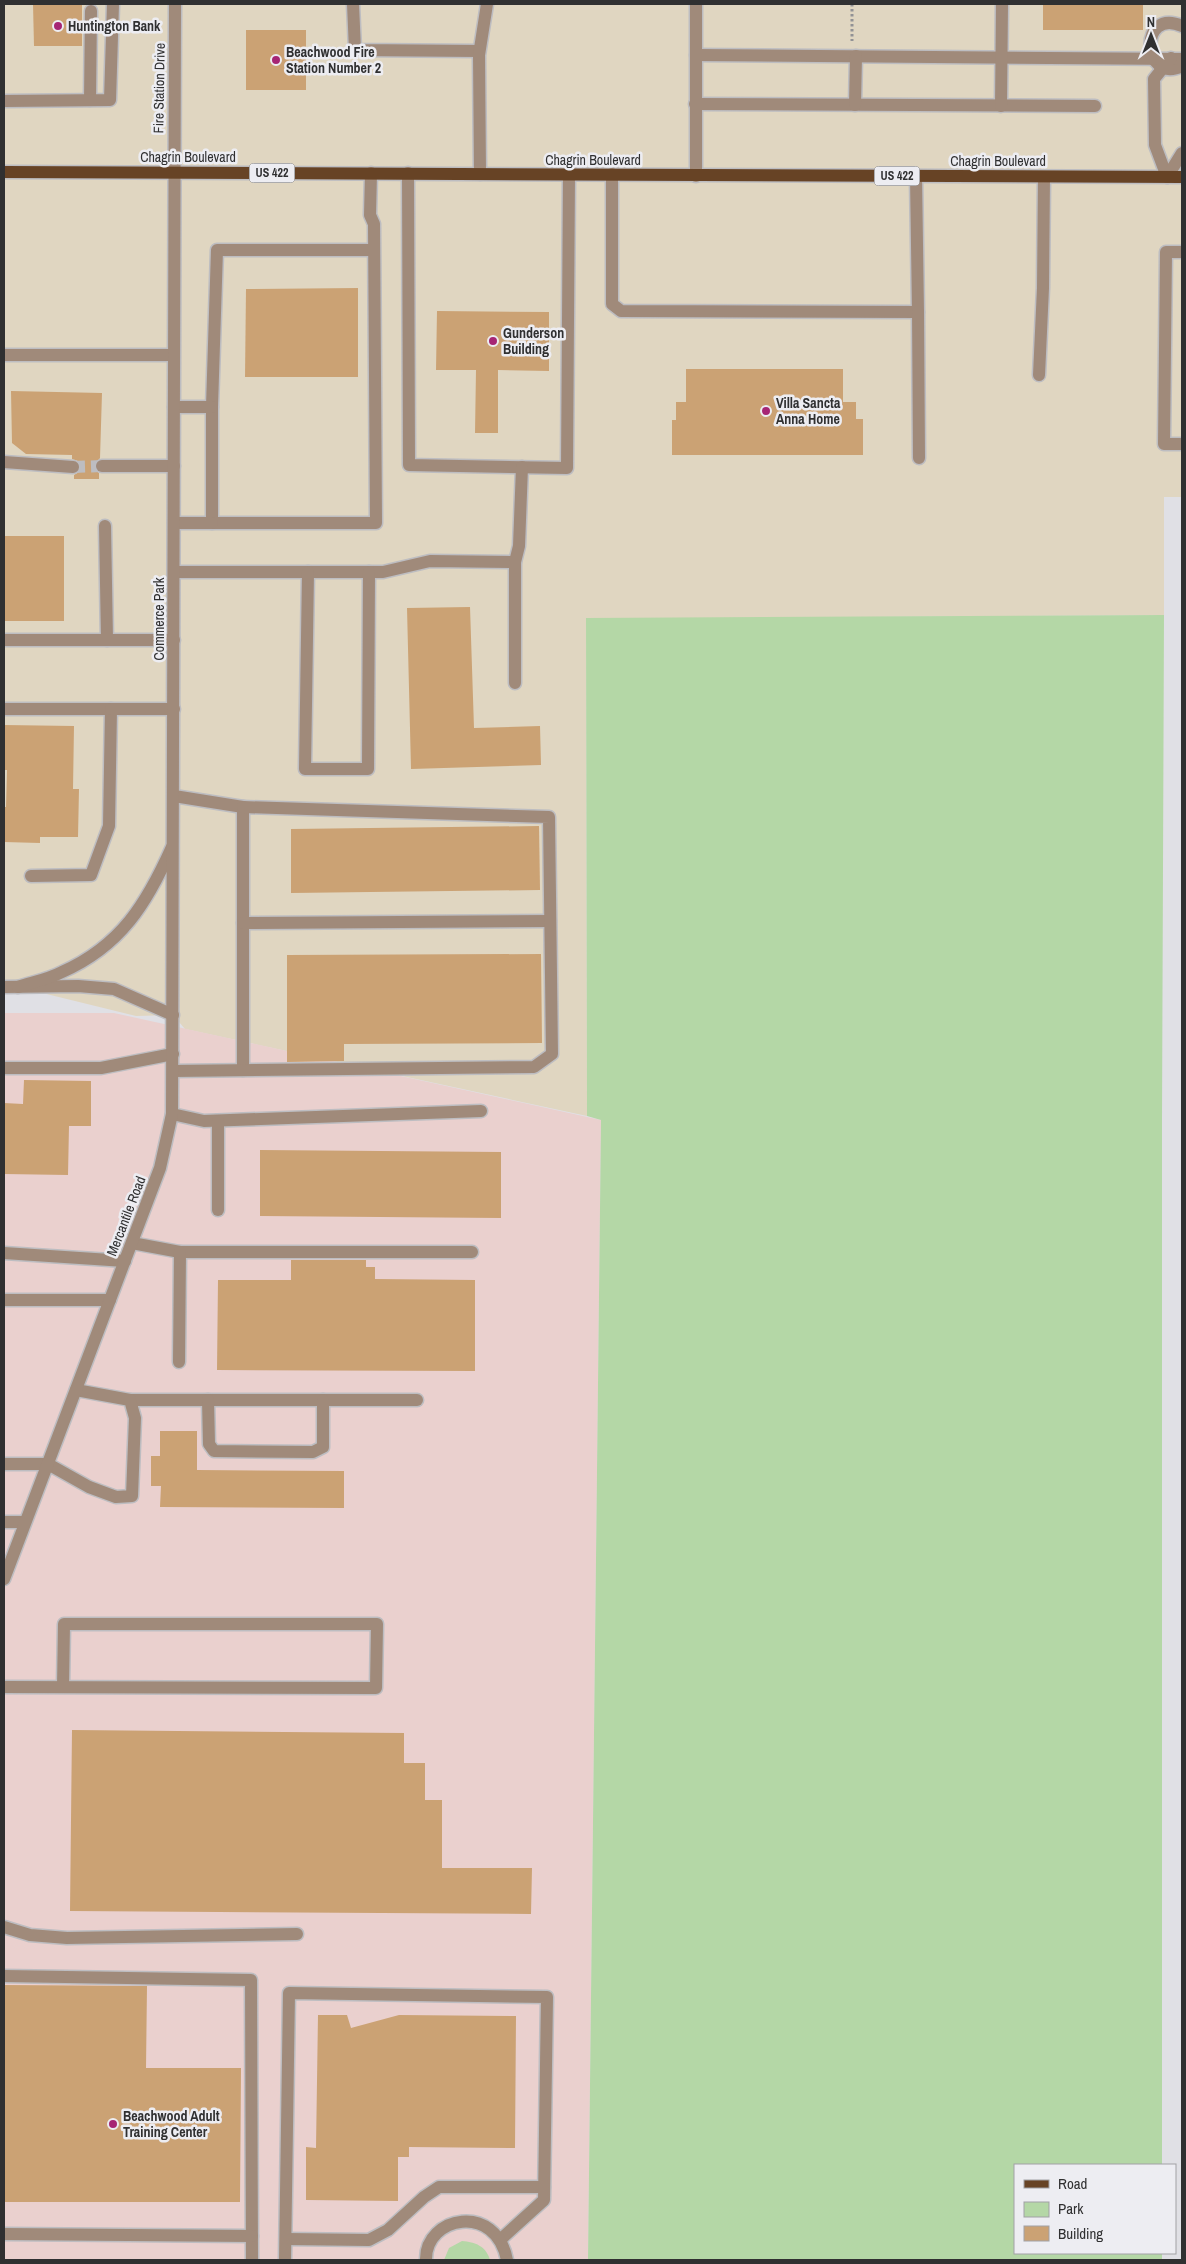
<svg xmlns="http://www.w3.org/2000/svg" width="1186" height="2264" viewBox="0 0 1186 2264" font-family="'Archivo Narrow',sans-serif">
<rect width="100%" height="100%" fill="#e0e0e5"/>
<path fill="#e0d6c1" d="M4,4H1182V497H1164V615L586,619L587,1116L185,1029L173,1015L136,1016L18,987H4Z"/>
<path fill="#ead0ce" d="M4,1013H114L601,1120L588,2260H4Z"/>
<g fill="#b4d7a6">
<path d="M1164,615L1162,1119V2165H1015V2253H1162V2260H588L601,1120L587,1116L586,618Z"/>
<path d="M462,2241C475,2242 486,2246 490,2260H444L449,2248Z"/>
</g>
<g fill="#cba274">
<path d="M33,4H82V46H34Z"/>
<rect x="1043" y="4" width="100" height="26"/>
<rect x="246" y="30" width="60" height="60"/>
<path d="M358,288V377H245L246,289Z"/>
<path d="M437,311L549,312V371L498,370V433H475L476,370H436Z"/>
<path d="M686,369H843V402H856V419H863V455H672V420H676V402H686Z"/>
<path d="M11,391L102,393L100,458L94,466L95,470L99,473V479H74V475L79,472L81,467L78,461L72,459V455L26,454L12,443Z"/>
<rect x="4" y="536" width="60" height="85"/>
<path d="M470,607L474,728L540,726L541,765L411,769L407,608Z"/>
<path d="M4,725L74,726L73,789H79L78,837H40V843L4,842V807H6L7,770H4Z"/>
<path d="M539,826L540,890L291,893V829Z"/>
<path d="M541,954L542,1043L344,1044V1061L287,1062V955Z"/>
<path d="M24,1080L91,1081V1126H69L68,1175L4,1174V1103L23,1104Z"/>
<path d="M260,1150L501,1152V1218L260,1216Z"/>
<path d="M291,1260H366V1267H375V1279L475,1280V1371L217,1370L218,1280H291Z"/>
<path d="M160,1431H197V1470L344,1471V1508L160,1507L161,1486H151V1456H160Z"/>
<path d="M72,1730L404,1733V1763H425V1800H442V1868H532L531,1914L70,1911Z"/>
<path d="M4,1985L147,1986L146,2068H241L240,2202H4Z"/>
<path d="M318,2015H347L351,2028L399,2015L516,2016L515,2148L409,2147V2157H398V2201L306,2200V2147L316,2148Z"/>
</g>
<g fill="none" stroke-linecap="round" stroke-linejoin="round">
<path stroke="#bdbdc1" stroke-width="12" stroke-dasharray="12 6" stroke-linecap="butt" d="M73,467L102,466"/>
<defs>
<g id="minor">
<path d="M353,4L355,50L479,51"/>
<path d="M1182,26C1138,7 1142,85 1182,66"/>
<path d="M696,55L1182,59"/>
<path d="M90,100L91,11"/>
<path d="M4,101L110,100L113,4"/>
<path d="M695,104L1095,106"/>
<path d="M855,105L856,56"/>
<path d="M1001,106L1002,4"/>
<path d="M371,173L370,215L374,224L376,523H212V407L217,250H374"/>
<path d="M408,173L409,465L567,468L569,174"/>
<path d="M480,174L479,55L487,4"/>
<path d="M612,174V304L621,311L918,312L916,176"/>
<path d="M696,176V4"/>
<path d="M1167,177L1155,145L1154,79L1171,58"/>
<path d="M1167,177L1182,153"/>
<path d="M1182,252H1166L1164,444H1182"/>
<path d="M918,312L919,458"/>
<path d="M4,355H173"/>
<path d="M1039,375L1043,288L1044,177"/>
<path d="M174,407H212"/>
<path d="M4,462L73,467"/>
<path d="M102,466H174"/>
<path d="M174,523H212"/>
<path d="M105,526L107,640"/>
<path d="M174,572H383L430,561L515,562"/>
<path d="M308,572L305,769H368L369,572"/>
<path d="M4,640H174"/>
<path d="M515,683V562L519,546L522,467"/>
<path d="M4,709H111L109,826L91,875L31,876"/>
<path d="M111,709H174"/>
<path d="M174,796L243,807V1070"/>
<path d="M243,923L550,921"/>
<path d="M4,987L78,986L114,989L173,1015"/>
<path d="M18,987C33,982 49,979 62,972C121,946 147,903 172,847"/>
<path d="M4,1068H101L173,1054"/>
<path d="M173,1071L534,1067L552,1054L549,817L243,807"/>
<path d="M172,1114L204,1121L481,1111"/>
<path d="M218,1121V1210"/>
<path d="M132,1243L180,1252H472"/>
<path d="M4,1253L125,1261"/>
<path d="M4,1300H110"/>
<path d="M179,1362L180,1252"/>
<path d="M130,1400H417"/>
<path d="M208,1400L209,1444L214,1451L313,1452L323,1447V1400"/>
<path d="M4,1464H48L89,1487L116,1497L132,1496L135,1418L130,1400L76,1390"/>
<path d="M4,1522H25"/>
<path d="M4,1579L160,1168L172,1114L175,4"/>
<path d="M4,1687L376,1688L377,1624H64L63,1687"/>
<path d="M4,1927L30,1935L67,1938L297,1934"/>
<path d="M4,1976L251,1980L252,2260"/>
<path d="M4,2234L252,2236"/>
<path d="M286,2239L369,2240L388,2230L424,2197L439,2187H544"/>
<path d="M285,2260L289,1993L547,1997L544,2200L500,2240"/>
<path d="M426,2260C425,2216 496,2202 507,2260"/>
</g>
<path id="major" d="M4,172L1182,177"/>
</defs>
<use href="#minor" stroke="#bdbdc1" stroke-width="15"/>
<use href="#major" stroke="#bdbdc1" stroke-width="15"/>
<path stroke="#929295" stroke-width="3" stroke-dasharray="2.5 2.5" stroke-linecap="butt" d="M852,4V41"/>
<use href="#minor" stroke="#a08a7a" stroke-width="12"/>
<use href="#major" stroke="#674325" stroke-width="12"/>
</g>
<g fill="#a62574" stroke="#ededf2" stroke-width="2">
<circle cx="58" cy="26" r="5"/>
<circle cx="276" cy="60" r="5"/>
<circle cx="493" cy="341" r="5"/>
<circle cx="766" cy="411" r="5"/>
<circle cx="113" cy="2124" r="5"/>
</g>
<g text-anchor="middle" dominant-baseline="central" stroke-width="5" stroke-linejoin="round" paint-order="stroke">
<g fill="#ededf2" stroke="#69696b" stroke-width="1">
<rect x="249.5" y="163.5" width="45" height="19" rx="4"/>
<rect x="874.5" y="166.5" width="45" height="19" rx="4"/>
</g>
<g font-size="12" font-weight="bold" fill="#303031">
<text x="272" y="173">US 422</text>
<text x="897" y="176">US 422</text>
</g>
<g font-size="14" font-weight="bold" fill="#303031" stroke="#ededf2" text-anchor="start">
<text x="68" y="26">Huntington Bank</text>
<text x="286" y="52">Beachwood Fire<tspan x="286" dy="16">Station Number 2</tspan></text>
<text x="503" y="333">Gunderson<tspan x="503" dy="16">Building</tspan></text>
<text x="776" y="403">Villa Sancta<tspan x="776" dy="16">Anna Home</tspan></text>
<text x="123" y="2116">Beachwood Adult<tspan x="123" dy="16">Training Center</tspan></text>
</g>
<g font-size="14" fill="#303031" stroke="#ededf2">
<text transform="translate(159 88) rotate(-89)">Fire Station Drive</text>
<text x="188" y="157">Chagrin Boulevard</text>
<text x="593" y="160">Chagrin Boulevard</text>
<text x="998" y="161">Chagrin Boulevard</text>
<text transform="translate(159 619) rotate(-90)">Commerce Park</text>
<text transform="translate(126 1216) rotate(-69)">Mercantile Road</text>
</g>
</g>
<rect width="1186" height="2264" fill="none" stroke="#303031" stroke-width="10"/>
<rect x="1014" y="2164" width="162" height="90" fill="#ededf2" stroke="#a1a1a5"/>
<rect x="1024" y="2180" width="25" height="8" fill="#674325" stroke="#a1a1a5"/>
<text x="1058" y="2189" font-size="15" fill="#303031">Road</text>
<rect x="1024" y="2202" width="25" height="15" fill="#b4d7a6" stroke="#a1a1a5"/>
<text x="1058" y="2214" font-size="15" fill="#303031">Park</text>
<rect x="1024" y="2226" width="25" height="15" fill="#cba274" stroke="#a1a1a5"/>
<text x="1058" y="2239" font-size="15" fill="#303031">Building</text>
<g transform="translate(1151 35)" stroke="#ededf2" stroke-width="4" paint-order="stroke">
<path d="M0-4L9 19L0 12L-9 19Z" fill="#303031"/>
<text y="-8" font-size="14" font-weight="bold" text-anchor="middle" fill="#303031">N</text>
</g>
</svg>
